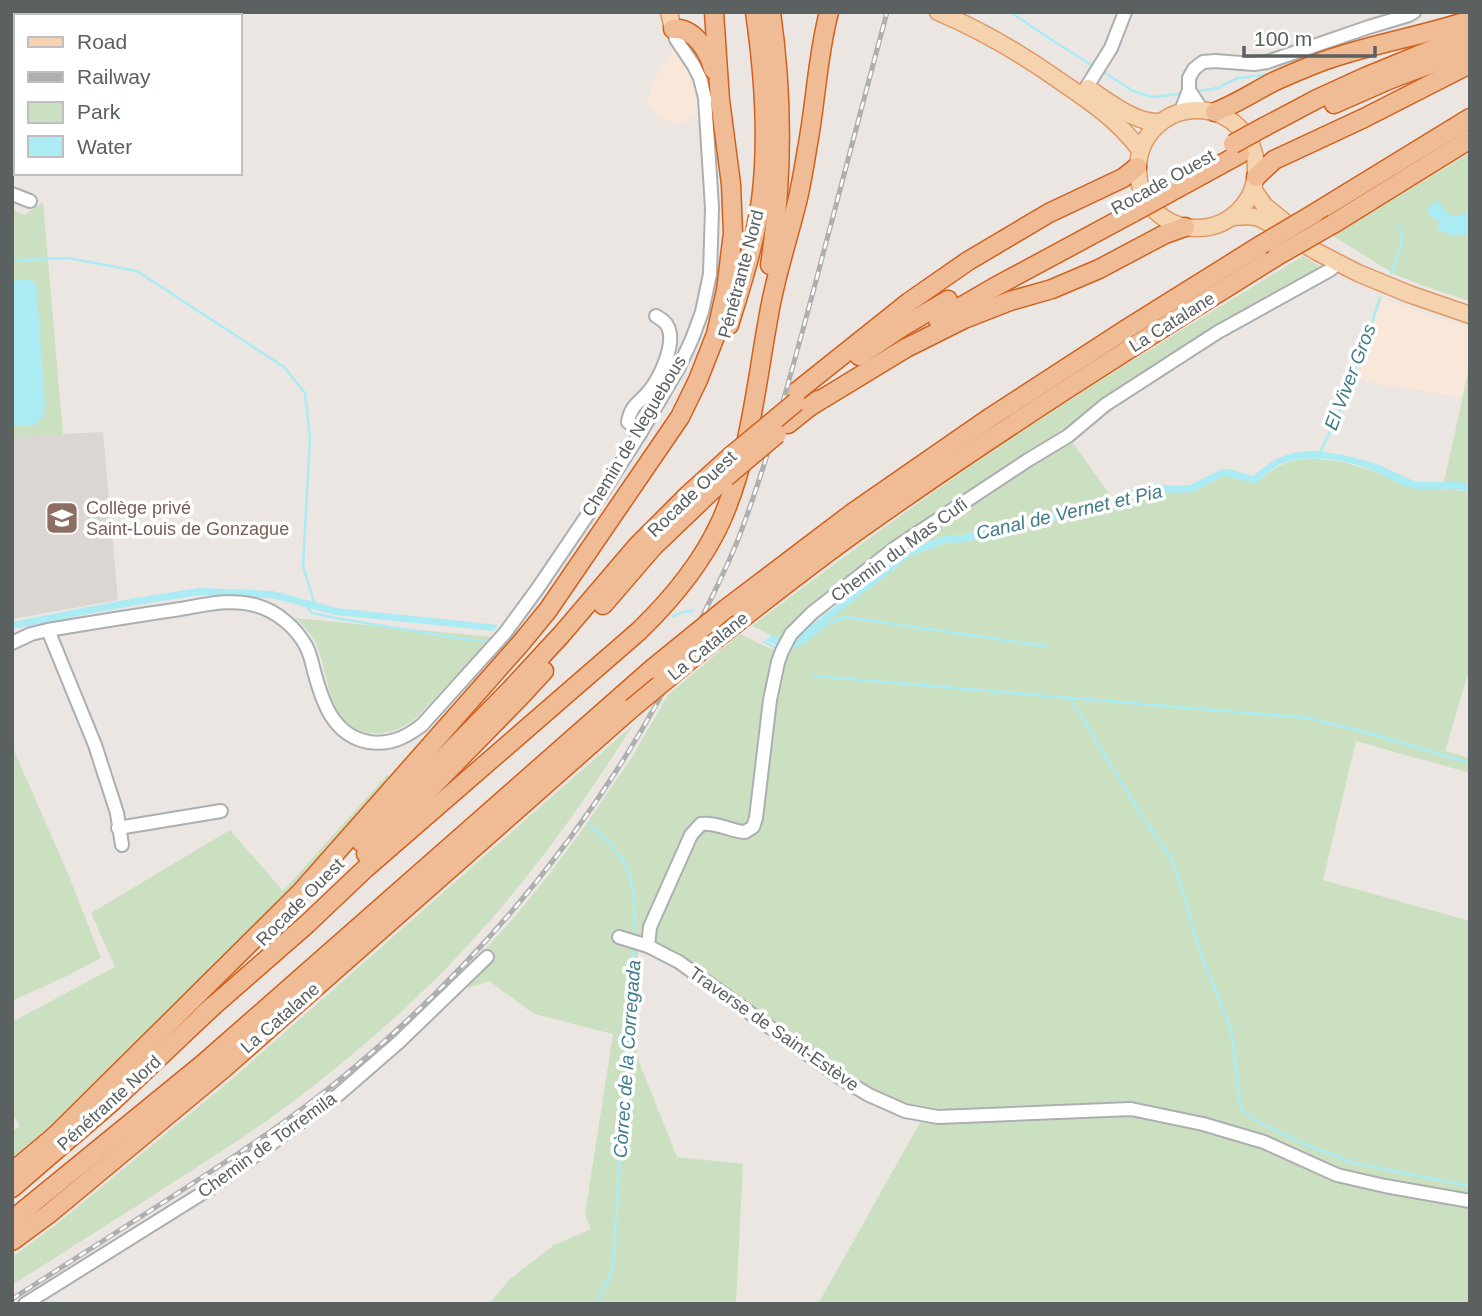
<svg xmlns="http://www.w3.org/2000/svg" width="1482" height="1316" viewBox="0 0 1482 1316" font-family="Arial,sans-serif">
<rect width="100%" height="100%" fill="#ebe6e2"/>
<g fill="#f9e8da">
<path d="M675,45L691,68L700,98V121L694,117L685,122L674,124L660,117L647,105L653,82Z"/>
<path d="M1382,298L1435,318L1470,326V364L1461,397L1355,380Z"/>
</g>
<path fill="#dbd6d1" d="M103,432L118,600L12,619V437Z"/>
<g fill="#cbe0c1">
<path d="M1470,153V301L1433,289L1396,275L1333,236Z"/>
<path d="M43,202L63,435L12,437V209L24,215Z"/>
<path d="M1303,256L1324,269L1025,457L785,639L775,637L752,626C835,563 919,501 1006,442C1103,377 1203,317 1303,256Z"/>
<path d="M1470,364V484L1461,482H1444Z"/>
<path d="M1070,439L1113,499L1078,505L1056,514L1005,520L964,535L945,536L908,550L905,546Z"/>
<path d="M1318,459L1342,462L1374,471L1415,489H1449L1450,488L1470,493V667L1445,751L1470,758V773L1356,741L1323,880L1470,921V1196L1386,1181L1339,1170L1131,1105L938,1112L906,1106L871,1090L845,1075L681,959L638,946L637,1057L677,1157L743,1164L736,1304H489L509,1280L554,1245L591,1229L585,1214L613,1034L534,1014L489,981L469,988L459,978L513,919L548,876L583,829L632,757L668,695L740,634L775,651L786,652L911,556L946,543L965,542L1005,528L1057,520L1080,512L1115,506L1139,495L1155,491L1176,493L1192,492L1224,476L1256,483C1279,464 1287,459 1318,459Z"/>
<path d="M295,618L492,637L416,718C401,729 389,735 370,733C327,727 330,675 316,644C312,634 303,626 295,618Z"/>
<path d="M633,725C584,803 530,878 468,945C416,1002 357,1053 295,1100C260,1127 223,1150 186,1174C128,1212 70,1248 12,1285V1257L58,1223L232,1079Z"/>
<path d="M12,746L69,876L101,958L67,976L12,1001Z"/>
<path d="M387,775L393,780L288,896L256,923L204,979L48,1131L12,1162V1132L20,1126L12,1113V1022L115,967L91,913L230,830L283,891Z"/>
<path d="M1131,1115L1201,1129L1262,1147L1336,1180L1470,1206V1304H818L922,1119L1014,1120Z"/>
</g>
<g fill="#aaebf4">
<path d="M1435,202H1439C1448,216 1455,221 1470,210V234C1456,237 1445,235 1434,226L1438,227L1440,223L1429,214L1426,209Z"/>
<path d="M21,279H29L35,283L37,290L45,408L43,417L33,426H12V282Z"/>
<path d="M1318,451L1344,455L1377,464L1416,482H1461L1470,484V493C1453,485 1434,491 1416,489C1402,487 1389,478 1377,472C1349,460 1304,452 1277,466C1269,471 1262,478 1256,483L1224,476L1192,492L1176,493L1155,491L1139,495L1115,506L1080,512L1058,520L1005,528L965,542L946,543L911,556L801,642L784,647L766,641L771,635L785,639L798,635L908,550L945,536L964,535L1006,520L1056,514L1078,505L1113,499L1137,488L1154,484L1176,486L1190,485L1222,469H1229L1253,476C1277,456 1286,452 1318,451Z"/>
<path d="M199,588L273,591L337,608L498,625L494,631L336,615L272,598L199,595L131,606L12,629V622L129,599Z"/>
</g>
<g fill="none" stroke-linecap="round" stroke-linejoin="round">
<g stroke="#aaebf4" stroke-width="2.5">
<path d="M1010,12L1055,42L1093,66"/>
<path d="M1102,71L1133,91L1153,97L1178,94"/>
<path d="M1199,91L1217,88L1238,78L1272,74"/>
<path d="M12,262L21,260L68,258L137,271L284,367L305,393L310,437L303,566L314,602"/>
<path d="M1391,273C1397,257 1406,241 1399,225"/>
<path d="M1320,453L1344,401L1364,347L1380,298"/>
<path d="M306,605L312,613L335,618L469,640L488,641"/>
<path d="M673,616L684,612L693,611"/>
<path d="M764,642L778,649"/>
<path d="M788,649C810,643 823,621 845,617L1046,646"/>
<path d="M814,676L1307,718L1365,732L1470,763"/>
<path d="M1070,698L1138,810L1171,859L1177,873L1202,957L1231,1029L1241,1110L1255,1120L1302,1143L1354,1163L1470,1186"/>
<path d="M590,825C634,860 635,884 635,937"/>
<path d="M596,1304L610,1276L613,1264L634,948"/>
</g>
<defs>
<g id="minor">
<path d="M1086,88L1111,48L1125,12"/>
<path d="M1189,90L1202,110"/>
<path d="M1181,111L1189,90V78L1194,69L1203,62L1215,61L1254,64L1267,62L1369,27L1409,15L1414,12"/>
<path d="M12,194L30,201"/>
<path d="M641,432L628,422C631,404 640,403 650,390C660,377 676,344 668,327C666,322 661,319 656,316"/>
<path d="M48,630L95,745L117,813L122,845"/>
<path d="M12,643L31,634L48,630C90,623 132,616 174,610C201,606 231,597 258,606C278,612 296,628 306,646C310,653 312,663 314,671C322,701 333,736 369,742C390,745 405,738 422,725L505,633L538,588L599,498L641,432L679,367L692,339L702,312L710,274L712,208L705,98L700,78L694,66L676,39L673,29"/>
<path d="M118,828L221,811"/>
<path d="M619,937L648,946L679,962L842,1079L869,1095L905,1111L938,1117L1131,1109L1203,1124L1264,1142L1337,1175L1385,1186L1470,1201"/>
<path d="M648,946L650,927L691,835L701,824C717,822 730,831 745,832L753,827L756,818L770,700L778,662L782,651L791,634L812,613L895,548L1028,460L1068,436L1105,405L1218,332L1330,270L1338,263"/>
<path d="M25,1304L209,1189L338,1095L399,1042L487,957"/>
</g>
<g id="major">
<path d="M669,12L673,29"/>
<path d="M938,12C981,30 1020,53 1057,79C1088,100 1118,120 1140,150"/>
<path d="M1088,88C1108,101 1136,124 1160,122"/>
<circle cx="1197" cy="169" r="59"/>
<path d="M1253,189L1264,205L1287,224"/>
<path d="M1233,217L1249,216L1259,218L1271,224L1317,252L1358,273L1409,294L1470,315"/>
</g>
<g id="highway">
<path d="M673,29C694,27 709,52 713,69"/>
<path d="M1334,104L1391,79L1470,49"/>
<path d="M1215,112C1236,104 1254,92 1273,82C1288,75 1303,69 1318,63C1368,44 1420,37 1470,20"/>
<path d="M1264,127L1317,99L1365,77L1470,34"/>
<path d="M1256,177L1274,160L1364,118L1470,64"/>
<path d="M1165,195L1240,154"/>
<path d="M1315,213L1470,118"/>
<path d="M1333,224L1470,139"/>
<path d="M770,265C783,181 783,97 771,12"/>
<path d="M938,320L993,288L1134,212"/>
<path d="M729,325C742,284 755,242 761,200C769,137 764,74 755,12"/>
<path d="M859,356L902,327L948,300"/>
<path d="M795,393L909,302L968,261L1049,213L1123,178L1137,167"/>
<path d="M809,407L906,348L964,319L1010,301L1052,289L1099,269L1165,234L1185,227"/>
<path d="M788,424L818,400"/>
<path d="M603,605L653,547L726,477"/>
<path d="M727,608L851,514L991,417L1128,328L1261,245"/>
<path d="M708,645C758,606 808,566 860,529C995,433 1136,344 1277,256"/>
<path d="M361,842L511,689L561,635L637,546L688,495L731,456"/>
<path d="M366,854L520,697L544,671"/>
<path d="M203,1015L307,924L366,868L639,631C672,599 702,563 721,521C750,456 756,384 769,314C775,278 787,242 796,206C801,187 804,168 807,149C816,103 817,57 829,12"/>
<path d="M53,1138L301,892L521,643L548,610L680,417L698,380L716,334L726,290L733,233L731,184L720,100L714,12"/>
<path d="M12,1172L61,1131"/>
<path d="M12,1188L113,1101L212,1007"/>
<path d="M12,1220L203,1064L652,669"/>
<path d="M12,1241L50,1213L223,1069L632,708"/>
</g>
</defs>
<use href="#minor" stroke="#acafb1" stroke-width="16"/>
<use href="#major" stroke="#df9868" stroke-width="19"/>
<use href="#highway" stroke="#d2601c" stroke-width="21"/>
<use href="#minor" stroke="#fff" stroke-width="12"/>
<use href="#major" stroke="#f4d3ae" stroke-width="16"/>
<use href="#highway" stroke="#efbc95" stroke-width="18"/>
<defs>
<path id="rail" d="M12,1299C69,1262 127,1226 184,1189C241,1152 298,1115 350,1071C496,949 610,805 694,633C710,601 726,570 739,537C769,458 790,377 812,296C837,201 862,107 887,12"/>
</defs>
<use href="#rail" stroke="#aeafaf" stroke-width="5"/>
<use href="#rail" stroke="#fff" stroke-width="2.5" stroke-dasharray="8" stroke-linecap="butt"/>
<defs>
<g id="highway-bridge">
<path d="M1233,144L1264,127"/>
<path d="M1134,212L1165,195"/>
<path d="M1261,245L1315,213"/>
<path d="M1277,256L1333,224"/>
<path d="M731,456L796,402"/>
<path d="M726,477L777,434"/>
<path d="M652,669L727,608"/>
<path d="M632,708L708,645"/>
</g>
</defs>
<use href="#highway-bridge" stroke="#d2601c" stroke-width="21" stroke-linecap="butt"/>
<use href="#highway-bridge" stroke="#efbc95" stroke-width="18"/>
</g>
<defs>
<symbol id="school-square" viewBox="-11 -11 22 22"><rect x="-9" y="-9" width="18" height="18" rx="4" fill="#8d6e63" stroke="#fff"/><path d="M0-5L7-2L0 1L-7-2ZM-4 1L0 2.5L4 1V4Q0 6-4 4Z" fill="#fff"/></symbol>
</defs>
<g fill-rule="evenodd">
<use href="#school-square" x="43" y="499" width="38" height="38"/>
</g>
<g text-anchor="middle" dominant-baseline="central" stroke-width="7" stroke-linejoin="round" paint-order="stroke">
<g font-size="18" fill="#5b6061" stroke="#fff">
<text transform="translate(1163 182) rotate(-29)">Rocade Ouest</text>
<text transform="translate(741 274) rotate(-75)">Pénétrante Nord</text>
<text transform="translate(1172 322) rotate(-32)">La Catalane</text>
<text transform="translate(634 436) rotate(-59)">Chemin de Neguebous</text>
<text transform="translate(692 494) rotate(-44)">Rocade Ouest</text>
<text transform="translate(899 550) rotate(-36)">Chemin du Mas Cufi</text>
<text transform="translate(708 646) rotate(-39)">La Catalane</text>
<text transform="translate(300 902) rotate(-45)">Rocade Ouest</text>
<text transform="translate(280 1018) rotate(-41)">La Catalane</text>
<text transform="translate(774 1029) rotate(35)">Traverse de Saint-Estève</text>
<text transform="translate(109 1103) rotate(-42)">Pénétrante Nord</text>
<text transform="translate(267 1145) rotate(-36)">Chemin de Torremila</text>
</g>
<g font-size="18" fill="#785e54" stroke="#fff" text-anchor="start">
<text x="86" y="508">Collège privé<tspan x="86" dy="21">Saint-Louis de Gonzague</tspan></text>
</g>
<g font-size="19" font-style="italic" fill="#407c8a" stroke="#fff">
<text transform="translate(1350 377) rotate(-69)">El Viver Gros</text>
<text transform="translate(1069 512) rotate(-13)">Canal de Vernet et Pia</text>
<text transform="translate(627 1059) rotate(-86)">Còrrec de la Corregada</text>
</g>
</g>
<rect width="1482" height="1316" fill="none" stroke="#5b6061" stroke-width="28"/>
<rect x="14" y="14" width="228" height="161" fill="#ffffff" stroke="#bdbfc0" stroke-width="2"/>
<rect x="28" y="37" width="35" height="10" fill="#f4d3ae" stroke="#bdbfc0" stroke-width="2"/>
<text x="77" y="49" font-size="21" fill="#5b6061">Road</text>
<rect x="28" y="72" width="35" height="10" fill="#aeafaf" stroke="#bdbfc0" stroke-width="2"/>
<text x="77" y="84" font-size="21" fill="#5b6061">Railway</text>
<rect x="28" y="102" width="35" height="21" fill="#cbe0c1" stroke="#bdbfc0" stroke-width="2"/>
<text x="77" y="119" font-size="21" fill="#5b6061">Park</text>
<rect x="28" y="136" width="35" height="21" fill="#aaebf4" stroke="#bdbfc0" stroke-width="2"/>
<text x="77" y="154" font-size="21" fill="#5b6061">Water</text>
<path d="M1244 46v10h131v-10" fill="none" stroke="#5b6061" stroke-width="3.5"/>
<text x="1254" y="46" font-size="21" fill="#5b6061" stroke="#ffffff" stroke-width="5" paint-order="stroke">100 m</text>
</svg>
